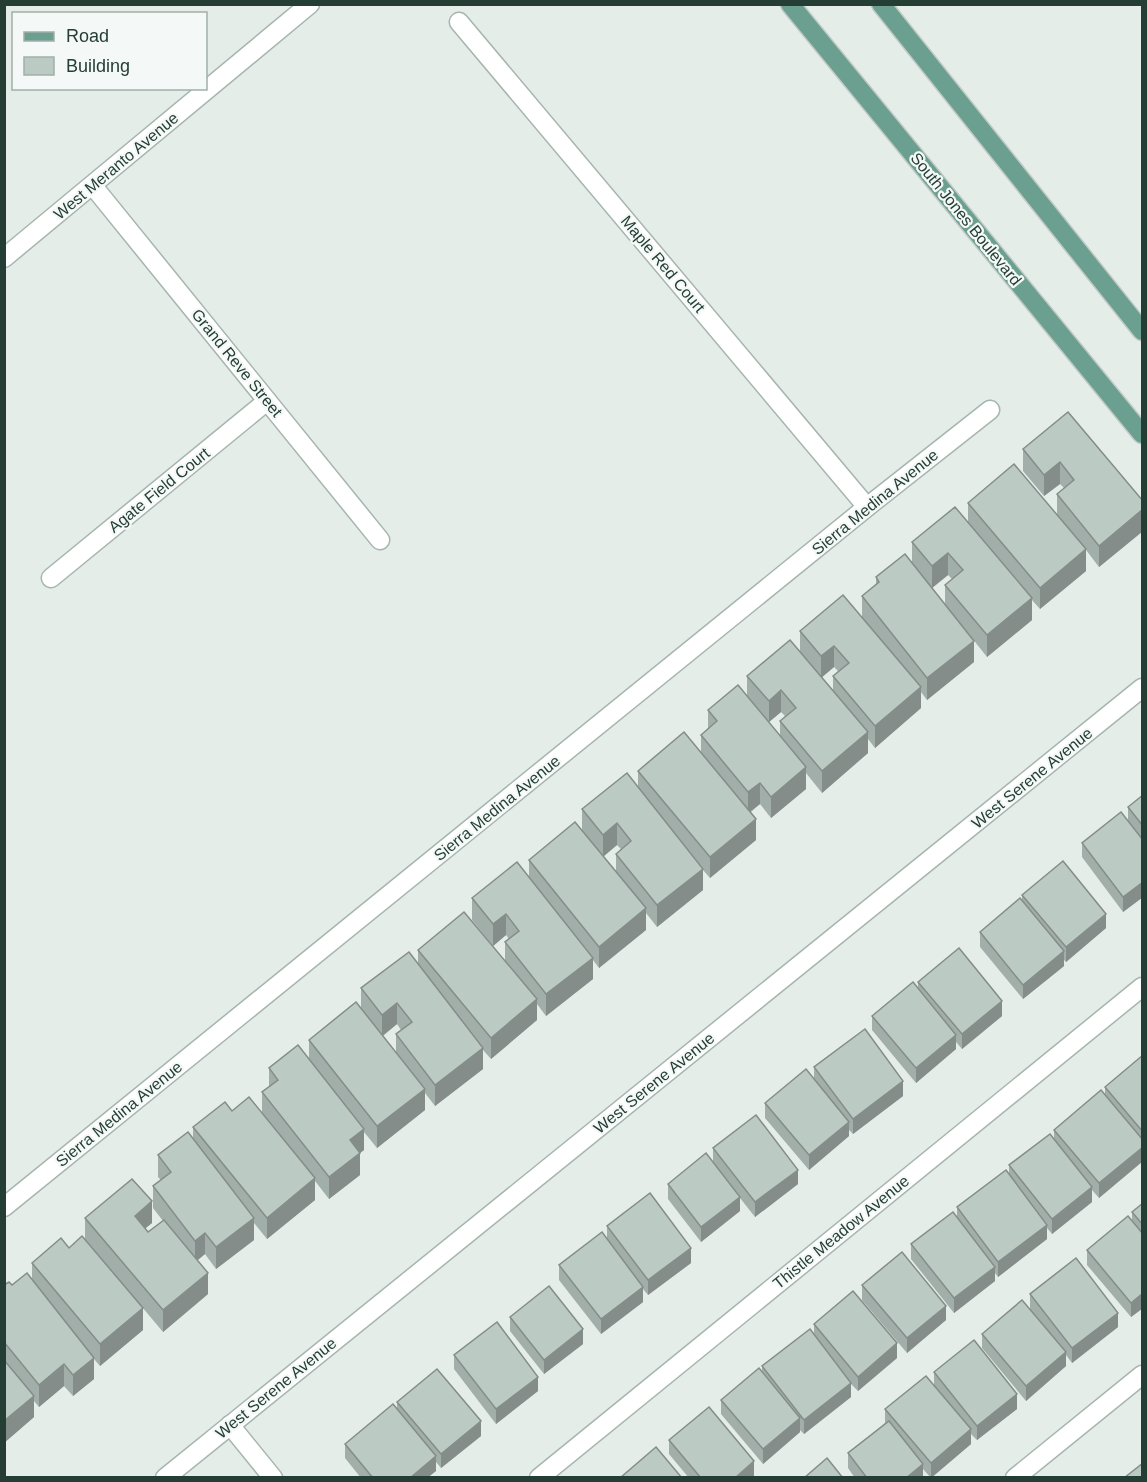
<svg xmlns="http://www.w3.org/2000/svg" width="1147" height="1482" viewBox="0 0 1147 1482" font-family="Arial,sans-serif">
<rect width="100%" height="100%" fill="#e4ede8"/>
<g fill="none" stroke-linecap="round" stroke-linejoin="round">
<defs>
<g id="minor">
<path d="M459,22L867,507"/>
<path d="M93,186L380,540"/>
<path d="M4,258L310,4"/>
<path d="M51,578L267,401"/>
<path d="M4,1207L867,507L990,410"/>
<path d="M230,1425L273,1478"/>
<path d="M165,1478L1142,688"/>
<path d="M539,1478L1142,987"/>
<path d="M1015,1478L1142,1375"/>
</g>
<g id="major">
<path d="M790,4L1142,434"/>
<path d="M881,4L1142,331"/>
</g>
</defs>
<use href="#minor" stroke="#a7b5af" stroke-width="21"/>
<use href="#major" stroke="#c2c9c6" stroke-width="21"/>
<use href="#minor" stroke="#fff" stroke-width="18"/>
<use href="#major" stroke="#6ba090" stroke-width="18"/>
</g>
<g fill="#a2aea9" fill-rule="evenodd">
<path d="M1068,412L1143,501V531L1099,567L1086,550V571L1040,609L1032,600V620L987,657L968,633L974,662L927,700L921,692V708L875,748L868,739V753L822,793L806,773V789L771,818L760,804L751,812L756,840L710,878L703,870V890L657,927L646,913V930L599,968L593,960V979L546,1016L537,1004V1020L491,1059L483,1050V1069L435,1106L425,1093V1110L377,1148L364,1132V1150L360,1153V1175L329,1199L315,1181V1200L267,1239L254,1223V1240L216,1269L205,1254L198,1260L208,1294L163,1332L85,1239V1218L152,1223L145,1228L148,1232L163,1221L153,1208V1186L161,1180L158,1177V1155L193,1139V1127L232,1111L262,1113V1092L269,1087V1068L309,1058V1040L361,1008V988L418,963V950L505,961V942L509,939L506,935L493,946L472,920V898L529,877V860L582,830V809L638,788V771L701,752V735L708,728V710L747,696V676L800,651V631L862,617V596L876,585V577L912,563V542L968,522V503L1057,515V494L1064,488L1060,484L1044,496L1023,471V449ZM918,570L932,588L948,575L952,579L945,585V605ZM834,667L838,671L833,676V690L822,677ZM781,712L785,716L780,721V735L769,722ZM617,845L621,849L616,854V871L603,856ZM397,1024L401,1030L396,1034V1052L383,1036Z"/>
<path d="M1143,795V897L1123,912L1082,857V843L1128,821V807Z"/>
<path d="M1022,895L1106,928L1066,962L1064,960V966L1023,999L980,947V932L1022,901Z"/>
<path d="M918,982L1002,1016L962,1049L956,1042V1049L916,1083L872,1030V1016L918,988Z"/>
<path d="M1143,1055V1161L1099,1198L1092,1190V1202L1052,1234L1047,1228V1239L998,1277L995,1273V1281L954,1313L911,1259V1244L957,1217V1207L1009,1174V1165L1054,1139V1130L1105,1094V1087Z"/>
<path d="M814,1067L903,1096L853,1134L849,1130V1136L809,1170L765,1118V1103L814,1079Z"/>
<path d="M713,1148L798,1184L755,1217L740,1198V1211L701,1242L668,1199V1184L713,1162Z"/>
<path d="M1143,1203V1308L1131,1317L1087,1265V1250L1132,1221V1212Z"/>
<path d="M607,1226L691,1263L648,1295L643,1289V1302L601,1334L559,1280V1265L607,1238Z"/>
<path d="M69,1248L143,1330L100,1366L94,1359V1379L73,1396L64,1386L39,1407L34,1401V1417L4,1443V1285H12L32,1279V1263Z"/>
<path d="M862,1285L946,1320L907,1353L862,1300Z"/>
<path d="M1030,1294L1118,1327L1072,1363L1066,1355V1366L1026,1401L982,1348V1334L1030,1309Z"/>
<path d="M510,1317L583,1344L544,1374L510,1331Z"/>
<path d="M814,1324L897,1358L858,1391L851,1384V1397L804,1434L800,1430V1432L763,1464L721,1414V1400L762,1371V1366L814,1334Z"/>
<path d="M454,1355L538,1391L496,1424L454,1369Z"/>
<path d="M934,1372L1017,1409L977,1440L971,1434V1444L931,1478L923,1469V1478H855L848,1468V1453L885,1423V1409L934,1385Z"/>
<path d="M397,1402L481,1436L441,1468L436,1462V1471L427,1478H361L345,1458V1444L397,1410Z"/>
<path d="M669,1440L754,1476L752,1478H689L669,1454Z"/>
</g>
<g fill="#848d89">
<path d="M1060,462V484L1044,496V475Z"/>
<path d="M1143,509V531L1099,567V546Z"/>
<path d="M1086,549V571L1040,609V588Z"/>
<path d="M948,553V575L932,588V566Z"/>
<path d="M1032,598V620L987,657V635Z"/>
<path d="M974,641V662L927,700V678Z"/>
<path d="M834,646V667L821,678V656Z"/>
<path d="M921,687V708L875,748V726Z"/>
<path d="M781,690V712L769,722V701Z"/>
<path d="M868,732V753L822,793V771Z"/>
<path d="M806,767V789L771,818V797Z"/>
<path d="M760,783V804L748,813V792Z"/>
<path d="M756,819V840L710,878V857Z"/>
<path d="M617,823V845L603,857V835Z"/>
<path d="M703,869V890L657,927V905Z"/>
<path d="M1143,882V897L1123,912V897Z"/>
<path d="M646,908V930L599,968V947Z"/>
<path d="M506,914V935L493,946V924Z"/>
<path d="M1106,914V928L1066,962V947Z"/>
<path d="M1064,951V966L1023,999V985Z"/>
<path d="M593,958V979L546,1016V994Z"/>
<path d="M537,999V1020L491,1059V1038Z"/>
<path d="M1002,1001V1016L962,1049V1034Z"/>
<path d="M397,1003V1024L382,1036V1015Z"/>
<path d="M956,1035V1049L916,1083V1068Z"/>
<path d="M483,1048V1069L435,1106V1085Z"/>
<path d="M903,1081V1096L853,1134V1119Z"/>
<path d="M425,1089V1110L377,1148V1126Z"/>
<path d="M849,1122V1136L809,1170V1155Z"/>
<path d="M364,1129V1150L357,1155L360,1153V1175L329,1199V1177L350,1140Z"/>
<path d="M1143,1147V1161L1099,1198V1183Z"/>
<path d="M798,1170V1184L755,1217V1202Z"/>
<path d="M315,1178V1200L267,1239V1218Z"/>
<path d="M1092,1187V1202L1052,1234V1219Z"/>
<path d="M740,1197V1211L701,1242V1227Z"/>
<path d="M152,1201V1223L135,1237V1216Z"/>
<path d="M254,1218V1240L216,1269V1247Z"/>
<path d="M1047,1225V1239L998,1277V1262Z"/>
<path d="M205,1233V1254L195,1262V1241Z"/>
<path d="M691,1248V1263L648,1295V1280Z"/>
<path d="M995,1267V1281L954,1313V1298Z"/>
<path d="M208,1273V1294L163,1332V1310Z"/>
<path d="M643,1287V1302L601,1334V1319Z"/>
<path d="M1143,1293V1308L1131,1317V1303Z"/>
<path d="M946,1306V1320L907,1353V1338Z"/>
<path d="M143,1308V1330L100,1366V1344Z"/>
<path d="M1118,1313V1327L1072,1363V1348Z"/>
<path d="M583,1329V1344L544,1374V1360Z"/>
<path d="M897,1343V1358L858,1391V1377Z"/>
<path d="M1066,1352V1366L1026,1401V1386Z"/>
<path d="M94,1358V1379L73,1396V1375Z"/>
<path d="M64,1364V1386L39,1407V1385Z"/>
<path d="M538,1377V1391L496,1424V1409Z"/>
<path d="M851,1383V1397L804,1434V1420Z"/>
<path d="M1017,1394V1409L977,1440V1426Z"/>
<path d="M34,1396V1417L4,1443V1421Z"/>
<path d="M800,1418V1432L763,1464V1449Z"/>
<path d="M481,1421V1436L441,1468V1454Z"/>
<path d="M971,1429V1444L931,1478V1463Z"/>
<path d="M436,1456V1471L427,1478H410Z"/>
<path d="M754,1461V1476L752,1478H735Z"/>
<path d="M923,1464V1478H906Z"/>
</g>
<g fill="#bccac4" stroke="#848d89" stroke-width="1.5">
<path d="M1068,412L1143,501V509L1099,546L1057,494L1074,480L1060,462L1044,475L1023,449Z"/>
<path d="M1014,464L1086,549L1040,588L968,503Z"/>
<path d="M955,507L1032,598L987,635L945,585L963,570L948,553L932,566L912,542Z"/>
<path d="M905,554L974,641L927,678L862,596L879,582L876,577Z"/>
<path d="M843,595L921,687L875,726L833,676L849,663L834,646L821,656L800,631Z"/>
<path d="M790,640L868,732L822,771L780,721L796,708L781,690L769,701L747,676Z"/>
<path d="M738,685L806,767L771,797L760,783L748,792L701,735L717,721L708,710Z"/>
<path d="M684,732L756,819L710,857L638,771Z"/>
<path d="M627,773L703,869L657,905L616,854L631,841L617,823L603,835L582,809Z"/>
<path d="M1143,795V826L1128,807Z"/>
<path d="M1121,812L1143,840V882L1123,897L1082,843Z"/>
<path d="M575,822L646,908L599,947L529,860Z"/>
<path d="M1063,861L1106,914L1066,947L1022,895Z"/>
<path d="M517,862L593,958L546,994L505,942L519,931L506,914L493,924L472,898Z"/>
<path d="M1020,898L1064,951L1023,985L980,932Z"/>
<path d="M464,912L537,999L491,1038L418,950Z"/>
<path d="M959,948L1002,1001L962,1034L918,982Z"/>
<path d="M409,952L483,1048L435,1085L396,1034L412,1022L397,1003L382,1015L361,988Z"/>
<path d="M913,982L956,1035L916,1068L872,1016Z"/>
<path d="M356,1002L425,1089L377,1126L309,1040Z"/>
<path d="M865,1029L903,1081L853,1119L814,1067Z"/>
<path d="M298,1045L364,1129L350,1140L360,1153L329,1177L262,1092L278,1080L269,1068Z"/>
<path d="M1143,1055V1132L1105,1087Z"/>
<path d="M806,1069L849,1122L809,1155L765,1103Z"/>
<path d="M1101,1090L1143,1140V1147L1099,1183L1054,1130Z"/>
<path d="M249,1097L315,1178L267,1218L193,1127L225,1102L232,1111Z"/>
<path d="M756,1115L798,1170L755,1202L713,1148Z"/>
<path d="M188,1132L254,1218L216,1247L205,1233L195,1241L153,1186L171,1172L158,1155Z"/>
<path d="M1050,1134L1092,1187L1052,1219L1009,1165Z"/>
<path d="M706,1153L740,1197L701,1227L668,1184Z"/>
<path d="M1006,1170L1047,1225L998,1262L957,1207Z"/>
<path d="M132,1179L152,1201L135,1216L148,1232L164,1220L208,1273L163,1310L85,1218Z"/>
<path d="M650,1193L691,1248L648,1280L607,1226Z"/>
<path d="M1143,1203V1225L1132,1212Z"/>
<path d="M953,1212L995,1267L954,1298L911,1244Z"/>
<path d="M1128,1216L1143,1234V1293L1131,1303L1087,1250Z"/>
<path d="M602,1232L643,1287L601,1319L559,1265Z"/>
<path d="M82,1236L143,1308L100,1344L32,1263L61,1238L69,1248Z"/>
<path d="M902,1252L946,1306L907,1338L862,1285Z"/>
<path d="M1076,1258L1118,1313L1072,1348L1030,1294Z"/>
<path d="M27,1273L94,1358L73,1375L64,1364L39,1385L4,1342V1285L9,1282L12,1285Z"/>
<path d="M549,1286L583,1329L544,1360L510,1317Z"/>
<path d="M853,1291L897,1343L858,1377L814,1324Z"/>
<path d="M1022,1300L1066,1352L1026,1386L982,1334Z"/>
<path d="M497,1322L538,1377L496,1409L454,1355Z"/>
<path d="M810,1329L851,1383L804,1420L762,1366Z"/>
<path d="M974,1340L1017,1394L977,1426L934,1372Z"/>
<path d="M4,1360L34,1396L4,1421Z"/>
<path d="M759,1368L800,1418L763,1449L721,1400Z"/>
<path d="M437,1369L481,1421L441,1454L397,1402Z"/>
<path d="M926,1376L971,1429L931,1463L885,1409Z"/>
<path d="M393,1404L436,1456L410,1478H373L345,1444Z"/>
<path d="M709,1407L754,1461L735,1478H701L669,1440Z"/>
<path d="M889,1421L923,1464L906,1478H867L848,1453Z"/>
<path d="M656,1447L682,1478H620Z"/>
<path d="M827,1458L843,1478H804Z"/>
<path d="M1143,1463V1478H1124Z"/>
</g>
<g text-anchor="middle" dominant-baseline="central" stroke-width="4.5" stroke-linejoin="round" paint-order="stroke">
<g font-size="16" fill="#243e35" stroke="#f4f9f7">
<text transform="translate(116 166) rotate(-40)">West Meranto Avenue</text>
<text transform="translate(966 219) rotate(51)">South Jones Boulevard</text>
<text transform="translate(663 264) rotate(50)">Maple Red Court</text>
<text transform="translate(237 363) rotate(51)">Grand Reve Street</text>
<text transform="translate(159 490) rotate(-39)">Agate Field Court</text>
<text transform="translate(875 502) rotate(-39)">Sierra Medina Avenue</text>
<text transform="translate(1032 778) rotate(-39)">West Serene Avenue</text>
<text transform="translate(497 808) rotate(-39)">Sierra Medina Avenue</text>
<text transform="translate(654 1083) rotate(-39)">West Serene Avenue</text>
<text transform="translate(119 1114) rotate(-39)">Sierra Medina Avenue</text>
<text transform="translate(841 1232) rotate(-39)">Thistle Meadow Avenue</text>
<text transform="translate(276 1388) rotate(-39)">West Serene Avenue</text>
</g>
</g>
<rect width="1147" height="1482" fill="none" stroke="#243e35" stroke-width="12"/>
<rect x="12" y="12" width="195" height="78" fill="#f4f9f7" stroke="#a1aea9" stroke-width="1.5"/>
<rect x="24" y="32" width="30" height="9" fill="#6ba090" stroke="#a1aea9" stroke-width="1.5"/>
<text x="66" y="42" font-size="18" fill="#243e35">Road</text>
<rect x="24" y="57" width="30" height="18" fill="#bccac4" stroke="#a1aea9" stroke-width="1.5"/>
<text x="66" y="72" font-size="18" fill="#243e35">Building</text>
</svg>
